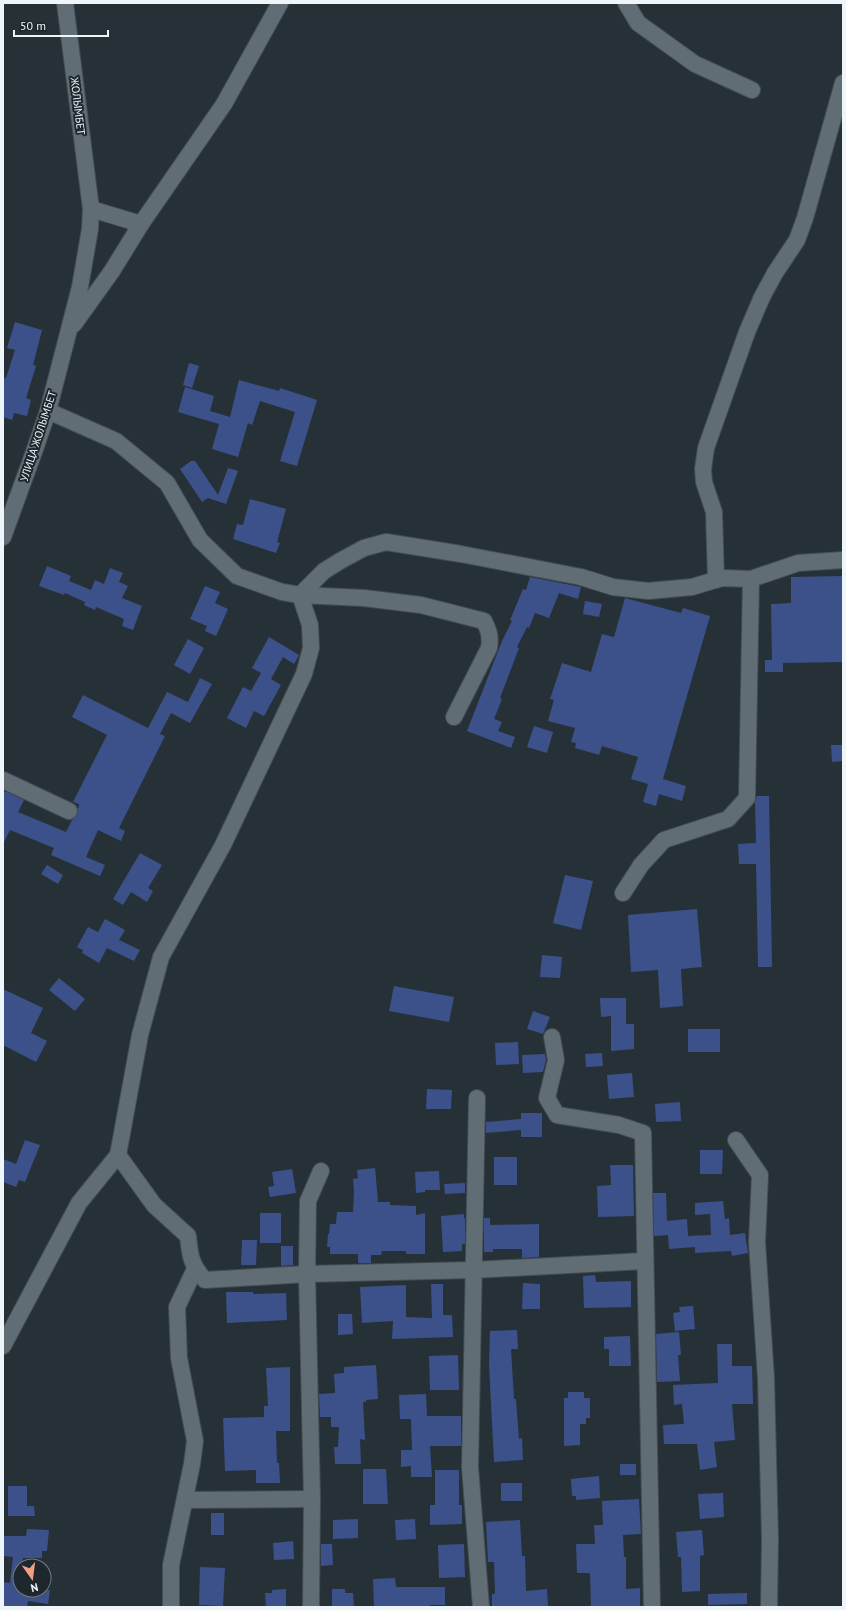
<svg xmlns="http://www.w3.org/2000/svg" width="846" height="1610" viewBox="0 0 846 1610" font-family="'PT Sans',sans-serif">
<rect width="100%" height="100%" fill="#263137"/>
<g fill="#3c5189">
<path d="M15,322L42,330L33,365L36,366L26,398L31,400L27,416L14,413L12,420L3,417V378H6L15,350L7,348Z"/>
<path d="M189,363L199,366L192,388L183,385Z"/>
<path d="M239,380L279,391L280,388L317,400L297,466L280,461L295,412L260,401L252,425L248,423L238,457L212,449L219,424L178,412L185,387L214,396L210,411L230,417Z"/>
<path d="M191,461H195L218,495L228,468L238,471L226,504L208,498L202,502L180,469Z"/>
<path d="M250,499L286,509L277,542L280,543L276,553L233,539L237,524L243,525Z"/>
<path d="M47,566L71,576L69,581L91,590L95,580L104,584L110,568L123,573L119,582L128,586L122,598L142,606L133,630L122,626L124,619L96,607L95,610L84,605L85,602L65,593L64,595L39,586Z"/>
<path d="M843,576V662L783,663V672H765V660H772L771,604L791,603V577Z"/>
<path d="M530,577L581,587L578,599L559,593L549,618L535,613L529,628L527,627L517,647L519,648L500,698L502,699L494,719L502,722L498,731L515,737L511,748L467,731L502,641L512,621L510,620L523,589L526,590Z"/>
<path d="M205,586L220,592L215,603L228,609L216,636L205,631L207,626L190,619Z"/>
<path d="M625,598L681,613L683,608L710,616L663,779L686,786L682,801L659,794L656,806L643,802L648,784L631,779L638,757L602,746L599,755L575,748L576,743L571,742L575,728L548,721L554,700L550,699L562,663L591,672L602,634L614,637Z"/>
<path d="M585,601L602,604L599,617L583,614Z"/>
<path d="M269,637L299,655L294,664L283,657L271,679L281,685L264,716L254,711L246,728L227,718L243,687L251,691L261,673L252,668Z"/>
<path d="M188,639L204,648L190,674L174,665Z"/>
<path d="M200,678L212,684L190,723L171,713L160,734L165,736L119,828L125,831L121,841L98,830L86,857L105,865L100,876L51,855L54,848L10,830L3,844V795L5,791L24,800L18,812L66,832L72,820L77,815L79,804L73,802L107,735L72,717L83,695L148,728L167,692L188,702Z"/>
<path d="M534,726L553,732L547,753L527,747Z"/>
<path d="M831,745H843V761L832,762Z"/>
<path d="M757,796H769L772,967H758L756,864H739L738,844L756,843L755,802Z"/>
<path d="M140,853L162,865L148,888L153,891L147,902L131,892L123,905L113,899Z"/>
<path d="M47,865L63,875L58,884L41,874Z"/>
<path d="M565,875L593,881L581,930L553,923Z"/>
<path d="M697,909L702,967L681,969L683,1006L660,1008L658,970L631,972L628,915Z"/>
<path d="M105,919L125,930L119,940L140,950L134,961L107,948L99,963L82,953L83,950L77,947L88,927L98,932Z"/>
<path d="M542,955L562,957L560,978L540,977Z"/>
<path d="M59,978L85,999L75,1011L49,990Z"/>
<path d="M394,986L454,997L449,1022L389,1011Z"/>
<path d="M3,989L43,1008L31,1033L47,1041L36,1062L3,1045Z"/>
<path d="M600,998H626V1024H634V1049L611,1051V1016L601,1017Z"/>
<path d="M533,1011L550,1017L543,1034L527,1029Z"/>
<rect x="688" y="1029" width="32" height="23"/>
<path d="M518,1042L519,1064L496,1065L495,1043Z"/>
<path d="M602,1053L603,1066L586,1067L585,1054Z"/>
<path d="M545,1054L546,1060L543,1072L523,1073L522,1055Z"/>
<path d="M632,1073L634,1097L609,1099L607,1075Z"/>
<path d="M427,1089L452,1090L451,1109H426Z"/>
<path d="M680,1102L681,1121L656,1122L655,1104Z"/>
<path d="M521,1113H542V1137H521V1130L486,1133V1122L521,1119Z"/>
<path d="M25,1140L40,1145L25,1182L19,1180L16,1187L3,1182V1159L16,1164Z"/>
<path d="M700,1150H723L722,1174H700Z"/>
<rect x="494" y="1157" width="23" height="28"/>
<path d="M610,1165H633L634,1216L598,1217L597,1186L611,1185Z"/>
<path d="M375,1168L378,1202H390V1205L416,1206V1215L425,1213V1254H406V1251H382L381,1255H371V1263H358V1254H330V1247H327L328,1234H329L330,1224H336L337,1212H353L354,1191L353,1179L358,1178L357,1170Z"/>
<path d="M292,1169L296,1193L270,1197L268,1187L274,1186L272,1172Z"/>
<path d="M439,1171L440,1190H425V1192L416,1193L415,1172Z"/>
<path d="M465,1183V1193L445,1194L444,1184Z"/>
<path d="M653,1193H666L667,1221L687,1219L688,1236L711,1235L710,1214L695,1215V1203L723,1201L725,1219L729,1218L730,1235L745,1233L748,1253L732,1256L731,1251L695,1253V1247L669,1249L668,1235L654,1236Z"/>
<rect x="260" y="1213" width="21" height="30"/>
<path d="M464,1214V1218H465V1244H462V1251L443,1252L441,1216Z"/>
<path d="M484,1218H490V1225L539,1224V1257L522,1258V1249H493V1252H484Z"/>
<path d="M242,1240H257L256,1265H241Z"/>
<path d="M281,1246H293V1265L281,1266Z"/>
<path d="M595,1275L596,1282L631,1281V1307L584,1308L583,1276Z"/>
<path d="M523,1283L540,1284V1309H522Z"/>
<path d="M431,1284H443V1315H452L453,1337L392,1339L393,1321L362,1323L360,1287L406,1285V1317L432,1318Z"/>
<path d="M226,1292H253V1294L286,1293L287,1320L227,1323Z"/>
<path d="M693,1306L695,1329L675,1331L673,1313L680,1312L679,1307Z"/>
<path d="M338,1314H352L353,1334L338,1335Z"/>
<path d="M517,1330L518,1349H511L514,1399H516L519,1439L522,1438L523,1460L494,1462L489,1365L490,1331Z"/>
<path d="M679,1332L681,1355H678L680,1381L657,1382L656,1334Z"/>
<path d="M630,1336L631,1366H609V1349H604V1337Z"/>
<path d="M717,1344H732V1366H752L753,1404H732L735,1440L714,1442L717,1467L700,1470L697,1444H664L663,1425L684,1424L682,1404L674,1405L673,1385L718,1383Z"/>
<path d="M458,1355L459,1390H430L429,1356Z"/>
<path d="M376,1365L378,1399L366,1400V1402H363L365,1440L360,1439L361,1464H335L334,1447H338L339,1427H331V1417H320L319,1394L335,1393L334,1374L344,1373V1367Z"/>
<path d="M290,1367V1431H276L277,1463H279L280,1483H256V1470L225,1471L223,1418L264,1417V1406H268L266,1368Z"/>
<path d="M568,1392H584V1398H590V1418H586V1424H580V1445L564,1446V1398H568Z"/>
<path d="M426,1394L427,1416H461V1446H430L432,1477H411V1466L401,1467V1450H412L411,1419H400L399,1395Z"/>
<rect x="620" y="1464" width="16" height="11"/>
<path d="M363,1469H386L388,1504H363Z"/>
<path d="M435,1470H459V1505H462V1524L430,1525V1505H435Z"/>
<path d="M599,1476L600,1498L576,1500V1496H572L571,1479Z"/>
<rect x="501" y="1483" width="21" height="18"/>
<path d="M8,1486H27V1506H34L35,1516H8Z"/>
<path d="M723,1493L724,1517L700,1519L698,1494Z"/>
<path d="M639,1499L641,1534L623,1535L624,1557H626V1589L640,1588V1607H591L590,1573H577L576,1544H595L594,1525H603L602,1501Z"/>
<rect x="211" y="1513" width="13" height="22"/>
<path d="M358,1519V1538L333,1539V1520Z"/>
<path d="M415,1519L416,1539L396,1540L395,1520Z"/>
<path d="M520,1520L522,1556H525L526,1591L547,1589L548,1607H492V1594H495L494,1562H488L486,1522Z"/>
<path d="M27,1529L49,1530L47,1551H42V1558H23L22,1566H20V1590H50L48,1604L28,1601L27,1607H3V1582L10,1583L13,1557L3,1556V1536H26Z"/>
<path d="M702,1530L704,1555L700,1556V1591L682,1592L681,1557H678L676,1532Z"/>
<path d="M293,1541L294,1559L274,1560L273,1543Z"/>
<path d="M321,1544H332L333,1565L321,1566Z"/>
<path d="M464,1544L465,1577L439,1578L438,1545Z"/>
<path d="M200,1567L225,1568L223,1606L199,1605Z"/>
<path d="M395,1578L396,1587H445V1605H430V1607H374L373,1579Z"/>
<path d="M286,1589V1607H266L265,1593H272V1590Z"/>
<path d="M332,1589H345V1593H353L354,1607H332Z"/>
<path d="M747,1593V1604L708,1605V1594Z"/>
</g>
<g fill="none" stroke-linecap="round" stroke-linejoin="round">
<defs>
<g id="minor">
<path d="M626,3L638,23L695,64L752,90"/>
<path d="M91,209L141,224"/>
<path d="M74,324L112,271L141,224L224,104L280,3"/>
<path d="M3,537L34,452L48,411L80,287L90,229L91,209L65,3"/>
<path d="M716,580L714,512L704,482L703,469L706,448L747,332L762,297L775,273L797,240L805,218L843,83"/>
<path d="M300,595L324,571L340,561L364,548L386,542L461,554L581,577L613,587L648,591L692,587L722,578L751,579L798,563L843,560"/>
<path d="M300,595L364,598L421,605L484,621C489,631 491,637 489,648L454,717"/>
<path d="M3,780L69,811"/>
<path d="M623,893L641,865L664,840L728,819L747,798L751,579"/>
<path d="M552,1037L556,1060L547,1098L557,1115L619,1125L643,1133C645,1291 650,1449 652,1607"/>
<path d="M477,1098L470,1467L481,1607"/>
<path d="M736,1140L760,1175L757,1242L766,1378L770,1538L769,1607"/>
<path d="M118,1155L154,1205L188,1236C190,1256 191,1265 205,1280L307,1274L473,1270L644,1261"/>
<path d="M3,1346L79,1203L118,1155L140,1035L161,957L223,845L304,674L311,648L310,625L300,595L282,592L237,576L200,540L167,483L116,441L48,411"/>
<path d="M185,1500L312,1499"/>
<path d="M171,1607V1565L192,1464L195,1441L179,1358L177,1307L195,1269"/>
<path d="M311,1607L312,1499L307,1274L308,1201L321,1171"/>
</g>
</defs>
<use href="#minor" stroke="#454d53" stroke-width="18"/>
<use href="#minor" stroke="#616d74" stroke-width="16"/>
</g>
<g text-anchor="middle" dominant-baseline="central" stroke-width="4" stroke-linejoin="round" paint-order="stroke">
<g font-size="11" fill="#eff6fa" stroke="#1d272d">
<text transform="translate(78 106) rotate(83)">ЖОЛЫМБЕТ</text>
<text transform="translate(38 436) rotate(-72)">УЛИЦА ЖОЛЫМБЕТ</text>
</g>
</g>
<rect width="846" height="1610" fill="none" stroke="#eff6fa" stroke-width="8"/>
<g transform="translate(32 1578) rotate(166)"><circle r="19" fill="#1d272d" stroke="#717a7f"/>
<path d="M0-3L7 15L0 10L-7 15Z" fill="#f39f82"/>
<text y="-6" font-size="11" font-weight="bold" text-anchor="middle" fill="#eff6fa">N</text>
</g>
<path d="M14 30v6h94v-6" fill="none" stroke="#eff6fa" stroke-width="2"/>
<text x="20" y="30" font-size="12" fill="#eff6fa" stroke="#1d272d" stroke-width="3" paint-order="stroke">50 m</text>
</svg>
